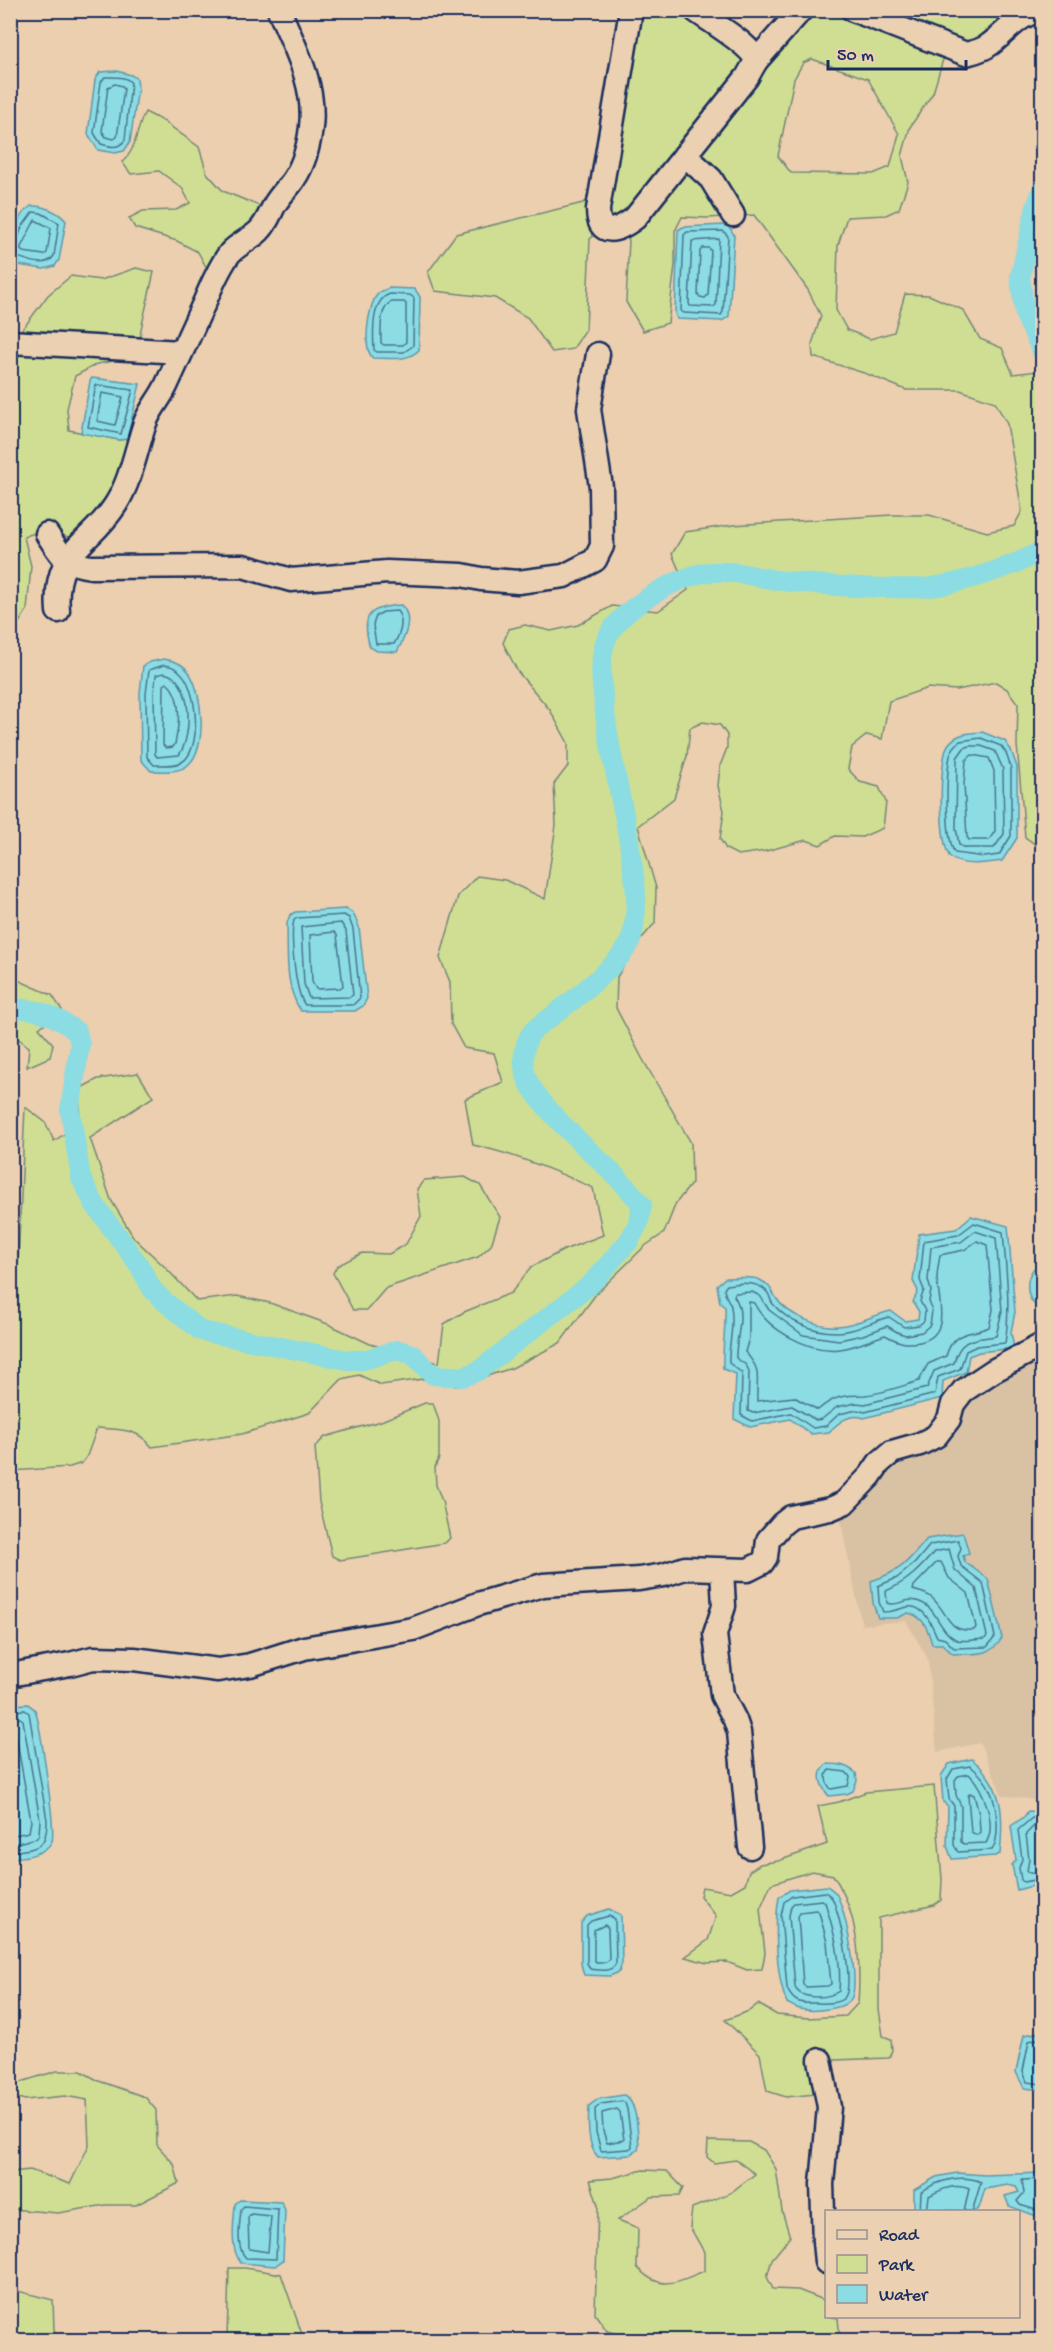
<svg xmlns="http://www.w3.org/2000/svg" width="1053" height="2351" viewBox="0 0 1053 2351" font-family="'Gochi Hand',sans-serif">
<rect width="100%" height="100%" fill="#ebcfae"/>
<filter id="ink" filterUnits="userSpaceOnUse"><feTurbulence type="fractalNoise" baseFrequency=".0167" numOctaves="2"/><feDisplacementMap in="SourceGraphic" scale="12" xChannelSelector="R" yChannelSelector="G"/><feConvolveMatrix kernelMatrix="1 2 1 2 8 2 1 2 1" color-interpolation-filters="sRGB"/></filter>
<g filter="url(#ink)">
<path fill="#d9c1a4" d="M1042,1354V1801L1002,1795L980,1743L937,1752L928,1659L906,1621L862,1625L840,1517L881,1470L964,1399Z"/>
<g fill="#cfde92" stroke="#758678" stroke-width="1.5" fill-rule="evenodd">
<path d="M643,11H681L741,55L783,21L810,16L816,11H1006C995,36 968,45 944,56L933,93L910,127L902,156L908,182L899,209L886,215L847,217L838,245L836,310L847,330L870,339L894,332L905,294L929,295L963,310L980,339L1002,348L1013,374L1038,371L1042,376V837L1035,844L1025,837L1017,745L1018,704L1007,689L996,682L957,690L928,688L889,701L882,739L867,735L852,747L848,769L860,782L879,787L886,802L883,828L862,837L835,836L820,845L806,840L766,851L738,855L726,849L720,839L724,811L718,786L720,766L727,748V735L720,725L703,722L690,728L687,756L674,798L638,826L656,888L655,923L637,944L617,977L616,1008L642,1058L691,1143L692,1183L676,1203L664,1233L645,1246L596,1294L560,1343L512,1368L456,1386L423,1379L381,1385L359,1375L342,1379L309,1413L242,1434L152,1447C136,1427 120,1430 97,1428L87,1456L82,1463L70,1467L11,1471L10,1286L17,1285L25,1107L45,1122L54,1141L79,1124L81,1088L98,1079L138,1073L153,1097L90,1138L111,1200L134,1238L165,1267L197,1301L237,1296L270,1303L328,1324L370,1344L439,1363L444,1324L464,1312L511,1293L531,1267L564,1250L603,1235L593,1188C554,1170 515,1154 473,1145L465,1099L503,1082L494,1053L464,1048L451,1024L450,982L440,958L458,896L477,876L505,880L545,899L556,825L554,784L568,766V743L550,710L518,672L503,643L509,629L525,625L551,631L578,625L612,606L658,611L688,590L672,554L685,532L733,525L892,515H929L987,532L1014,526L1022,511L1007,424L995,402L960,390H906L867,374L813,357L812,344L821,316L808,290L754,215L708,218L682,217L675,231V265L668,323L643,331L626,302L629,240L612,220L590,239L586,329L573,349L552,352L528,318L495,298L435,291L428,272L456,234L583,203L612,189ZM812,59L868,79L899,134L890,167L873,174L791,173L778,156L794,79L803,63Z"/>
<path d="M145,112L163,121L199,147L207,173L223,191L262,207L255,224L209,272L198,252L177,241L135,228L129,218L143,211L176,210L190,203L182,188L159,171L131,174L122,162C137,150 136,129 145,112Z"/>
<path d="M136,268L154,272L141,329L139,356L97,364L75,376L67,409L69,430L119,440L126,439L129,432L137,437L120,465L111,493L89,523L68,537C52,531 39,530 24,537L31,566L27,610L11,635V339L25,326L48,295L71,276L101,280Z"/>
<path d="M11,977L52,995L62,1010L39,1028L53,1044L50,1057L27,1067L29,1047L11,1033Z"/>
<path d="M465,1177L480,1185L500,1217L491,1245L478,1257L386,1288L367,1310H353L333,1273L337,1266L362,1253L389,1254L406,1244L421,1216L417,1189L424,1180Z"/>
<path d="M425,1403H433L439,1421V1458L435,1467L436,1485L442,1501L450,1538L445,1543L340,1560L332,1556L319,1502L315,1447L325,1437L381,1421Z"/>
<path d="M934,1786L942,1879L941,1900L934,1905L879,1918V2009L883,2036L891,2039L892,2050L889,2058L835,2060L815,2094L786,2097L767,2091L760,2054L725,2020L749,2011L758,2004L777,2015L808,2018L846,2016L858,2003C861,1960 858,1911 833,1875L812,1871L771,1884L760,1909L765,1953L762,1969L747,1970L727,1962L707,1963L685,1957L708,1940L716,1916L700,1896L702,1887L731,1892L745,1884L749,1871L760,1864L778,1861L827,1844L818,1806L839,1802L866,1792Z"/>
<path d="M57,2071H81L99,2081L145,2097L156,2110L157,2145L174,2164L179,2183L136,2205H105L58,2213L11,2209V2172L30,2170L70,2184L89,2145L87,2100L65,2096L25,2100L11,2096L14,2084Z"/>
<path d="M708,2141L749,2142L764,2150L776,2169L782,2211L790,2237L772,2259L767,2277L773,2289L798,2290L824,2300L826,2302V2316L838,2318L840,2340H818L810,2336L785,2340H632L631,2338L607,2331L595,2314L598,2205L590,2180L612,2178L643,2170L667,2171L683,2188L679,2196L651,2197L618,2220L638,2228L637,2267C660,2293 676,2282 704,2271V2252L690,2227L692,2208L730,2193L755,2174L736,2160L714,2163L707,2157Z"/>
<path d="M229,2268H245L281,2274L304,2340H227Z"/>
<path d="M10,2289L53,2300L54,2330L57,2340H11Z"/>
</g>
<g fill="#8bdce3" stroke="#5e97ae" stroke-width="1.5">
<path d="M117,71L131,75L137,79L138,88L130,142L124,151L115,153L98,150L88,134L95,80L100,72Z"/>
<path d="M31,206C43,205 59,212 66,221L59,260L55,266L44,269L18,265L11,257C10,239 15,217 31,206Z"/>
<path d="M725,225L730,228L734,235L729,316L722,321L677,319L675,313L678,230L683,227Z"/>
<path d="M389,288L415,289L420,297L419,350C407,362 390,358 373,358C362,349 368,306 377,295C380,291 385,290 389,288Z"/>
<path d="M92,378L140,384L127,439L119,440L81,433L90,381Z"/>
<path d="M401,605C415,618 404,639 397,652L377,651L370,647C360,614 370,607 401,605Z"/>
<path d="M164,659C174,661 182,663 188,671C203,691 208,748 188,765C179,773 162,771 151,771L141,760L140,693L143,666L150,662Z"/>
<path d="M982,732L1005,741L1011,750L1017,767V838L1002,861C988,863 963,867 951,858C938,847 939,758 948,745C956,733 969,733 982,732Z"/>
<path d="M346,909L353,913L359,927L367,998L363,1006L355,1011H301C284,987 288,952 287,923L290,915L295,912Z"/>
<path d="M971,1216L1008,1226L1015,1312L1011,1332L1014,1348L979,1352L969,1356L966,1372L943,1381L942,1398L864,1418C849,1413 839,1422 829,1432L811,1434L790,1419L750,1427L734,1419L736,1374L723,1369C722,1348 726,1328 725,1307L720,1303L717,1285L725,1278C735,1278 749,1276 758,1279C769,1284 771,1289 776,1298C787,1315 819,1328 838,1326C857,1325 873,1315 891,1311L905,1321L918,1319L919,1312L913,1302L918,1291L913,1281L919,1234L956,1229Z"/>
<path d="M1042,1264V1308C1023,1305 1023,1268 1042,1264Z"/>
<path d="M963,1533L969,1553L963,1556L965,1562L988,1579L1002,1638C991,1658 973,1653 953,1654L942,1644H932C928,1630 924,1616 908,1613L897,1618H878L873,1603L871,1581C901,1571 907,1563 927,1539Z"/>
<path d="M28,1704C30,1706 34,1708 35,1710C40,1722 56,1831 52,1841C46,1855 24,1857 11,1858V1705Z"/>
<path d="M972,1759C1004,1786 1004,1815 1000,1854L995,1856L952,1859L947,1846L948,1806L943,1802L941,1776L949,1764Z"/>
<path d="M827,1764C840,1764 846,1765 856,1773L857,1781L853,1791L847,1794L829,1796C821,1787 815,1773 827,1764Z"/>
<path d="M1028,1811L1042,1812V1893L1032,1886L1017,1890L1012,1865L1016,1860L1011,1826L1024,1817Z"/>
<path d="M827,1886C831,1889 835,1891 837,1895C846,1914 859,1978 852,1997C847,2010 812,2012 800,2009C796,2008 791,2005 787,2003C776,1978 774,1924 779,1897L790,1890Z"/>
<path d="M609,1909L621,1915L622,1963L619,1972L610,1976L584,1975L581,1964V1923L587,1916Z"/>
<path d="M1042,2032V2090L1024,2088L1016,2072L1024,2035Z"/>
<path d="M624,2095C638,2103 637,2130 639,2144L638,2150L630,2155L598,2157C587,2146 588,2122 589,2106L598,2099Z"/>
<path d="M957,2173L985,2175L1042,2173V2218L1009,2206L1005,2196L1019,2192L1016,2187L1008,2185L985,2189L979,2208L975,2211L939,2210L914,2211V2190L936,2177Z"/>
<path d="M240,2200L281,2202L285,2210L283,2260L275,2266L241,2263C229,2248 234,2222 235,2204Z"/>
</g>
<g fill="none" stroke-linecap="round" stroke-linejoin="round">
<g stroke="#487493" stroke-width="1.5">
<path d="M105,77C114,77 126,76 131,83L125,140C119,149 111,147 101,144L94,133L101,82Z"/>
<path d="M115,84L122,86L124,89L117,137L114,139L106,137L102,131L108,87Z"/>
<path d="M35,220L51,228L47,253L44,255L23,252L20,249Z"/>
<path d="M687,232L723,231L728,236L723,312L721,315L684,313L681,311L684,235Z"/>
<path d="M719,239L716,305L713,307L690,306L689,303L692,241Z"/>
<path d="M10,241L18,238L22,227L33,212L41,213L59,223L54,256C44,271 23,257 10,255"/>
<path d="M703,248H709L711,251L708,295L705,298L700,297L698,295L700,251Z"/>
<path d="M390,294L410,295L414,298L413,346L404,352H377L374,350C373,334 371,300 390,294Z"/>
<path d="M391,302H404L406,304V342L403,345H384L381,343C381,330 379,309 391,302Z"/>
<path d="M96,385L133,390L121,434L88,427Z"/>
<path d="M102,393L123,397L115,425L97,421Z"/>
<path d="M397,611C405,621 400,634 394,644H376L373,625L376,616L383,612Z"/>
<path d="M164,665C171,666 176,667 181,673C197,688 203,749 182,762C175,766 162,765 154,765L147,757L146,694L149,670Z"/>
<path d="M164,673C193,678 193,736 179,755L157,757L155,754L154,694L156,675Z"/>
<path d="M167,683C183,697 179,726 175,744L173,747L166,748L163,745L164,685Z"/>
<path d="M981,738L1001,746L1006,753L1011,768V836L999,855L985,857L955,853C945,840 946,774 950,756C951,750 955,746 960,741Z"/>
<path d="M970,746H981L995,751L1003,769L1004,834L994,848H965L959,845L956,828L957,758L964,748Z"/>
<path d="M972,755L989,758L994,771L995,831L989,840H969L967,837L964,784L966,760Z"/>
<path d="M344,915L349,918L353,929L360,998L353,1005H305C295,993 290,935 294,920L297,918Z"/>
<path d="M341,923L346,931L353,995L350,997L309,998L304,984L301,927Z"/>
<path d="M334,932L337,935L343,986L340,988L316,989L312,982L310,935Z"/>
<path d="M974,1223L1003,1232C1006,1269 1011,1307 1005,1343L977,1346L966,1351L960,1369L938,1377L935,1394L865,1412L857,1410L839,1414L826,1426L813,1428L791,1413L752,1421L741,1415L742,1373L729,1363C728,1344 735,1326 731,1307C730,1300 726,1301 724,1289L727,1285C738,1283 758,1281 767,1292C770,1295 770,1301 773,1304C788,1322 813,1332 835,1332C854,1333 871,1321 889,1317L904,1327L919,1325L924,1321L925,1311L920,1301L924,1290L920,1280L924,1241L958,1235Z"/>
<path d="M975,1231L996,1238L1002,1311L996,1336C974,1340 960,1337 954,1363L934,1371L927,1388L865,1404L856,1403L837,1407L822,1419L816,1420L792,1406L753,1413L748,1411L749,1371L746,1365L736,1358C735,1338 747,1314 734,1296L735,1293L752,1292L760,1296L769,1310L803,1335L839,1340L863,1335L887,1326L899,1333L906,1335L922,1332L930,1325L932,1311L929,1301L931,1291L928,1280L931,1247L961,1242Z"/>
<path d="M977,1241L987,1245L993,1310L989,1327C969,1336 954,1329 946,1356L928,1364L919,1381C905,1385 880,1394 865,1395C844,1395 834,1396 818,1410L794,1397L757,1401C756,1377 763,1371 745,1352L749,1338V1302L754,1303C767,1330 810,1353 840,1349C857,1347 869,1340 885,1335C898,1342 905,1345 920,1342C952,1335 938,1300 937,1278C937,1271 939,1262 940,1255L964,1250Z"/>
<path d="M958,1540L961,1548L958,1556L961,1566L983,1583L995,1637L987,1647L954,1648L945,1639L937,1637C932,1625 924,1605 908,1607C899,1608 896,1612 883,1612L879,1602L878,1586L897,1578L915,1563L930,1545Z"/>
<path d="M949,1549L955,1570L976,1588L987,1636L985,1639C978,1639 963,1642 957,1640C939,1632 937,1609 922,1603C907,1595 898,1608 887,1603L886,1591C907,1582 920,1569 934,1552Z"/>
<path d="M937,1562H941L949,1578L968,1593L976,1627L974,1630C946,1633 949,1612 931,1597C926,1593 919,1592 913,1590L914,1586Z"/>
<path d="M10,1711L25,1710L29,1713L47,1820C47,1850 37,1848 10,1852"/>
<path d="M10,1719L20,1718L23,1720L40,1820L39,1834L37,1838L10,1845"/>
<path d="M10,1728L15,1730L31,1821L29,1832L10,1836"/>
<path d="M970,1766C977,1771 985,1780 989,1788C997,1804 1001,1836 992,1850L958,1852L954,1845V1806L949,1799L947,1779L953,1769Z"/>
<path d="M829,1770L846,1772L850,1777L848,1786L831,1789C826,1784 824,1775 829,1770Z"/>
<path d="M969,1774C984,1789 997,1825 986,1843L964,1844L961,1842V1806L956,1795L955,1780L958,1776Z"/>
<path d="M970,1793L974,1795L979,1814L980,1832L977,1835L971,1832L968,1796Z"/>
<path d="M1042,1817L1032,1818L1018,1830L1022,1859L1019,1868L1021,1880L1024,1882L1034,1880L1042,1886"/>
<path d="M1042,1825H1035L1026,1834L1029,1859L1027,1871L1042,1876"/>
<path d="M825,1892C828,1894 830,1895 832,1898C840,1912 855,1987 844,1998C836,2005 821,2003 812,2003C799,2004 792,2001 787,1988L781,1916L784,1902L792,1896Z"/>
<path d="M822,1900L825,1902C834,1931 842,1961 839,1991C828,1999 800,2000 795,1987L789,1916L791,1906L794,1903Z"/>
<path d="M816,1910L819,1912L827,1942L831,1984L828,1986L806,1987L803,1984L798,1917L800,1912Z"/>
<path d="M609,1916L615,1919L616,1963C612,1973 599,1970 590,1969L587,1963V1925L591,1921Z"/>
<path d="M605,1925L608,1928L609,1960L606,1962H596L594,1959V1930Z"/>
<path d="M1042,2038L1029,2041L1023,2071L1027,2082L1042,2084"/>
<path d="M622,2101L625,2103L627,2109L632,2147L629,2149L601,2151L596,2132L595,2109L601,2104Z"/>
<path d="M617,2109L620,2112L624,2140L607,2143L603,2131L602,2113Z"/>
<path d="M1042,2179L1022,2180L1024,2193L1017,2201L1020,2205L1042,2212"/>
<path d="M244,2206L278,2209L276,2259L246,2258C235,2247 240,2223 241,2209Z"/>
<path d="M920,2212L921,2192C937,2180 963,2174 981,2182L972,2212"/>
<path d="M927,2212L929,2196C941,2189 957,2183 969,2189L964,2212"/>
<path d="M251,2214L271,2216L268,2252L249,2249L248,2217Z"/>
</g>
<g stroke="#8bdce3" stroke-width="20">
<path d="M1042,191L1036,207L1020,277L1025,315L1042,351"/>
<path d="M10,1009C37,1007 56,1016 77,1032L80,1044L70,1110L81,1178L95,1205L139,1265L152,1289L164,1301L201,1331L347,1360H364L397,1350L412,1354L433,1375L463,1377L478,1371L590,1285L629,1241L639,1222L642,1205C608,1162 560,1131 530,1085C521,1070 521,1045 533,1031C538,1025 548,1020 555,1014C575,999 612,969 626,949C633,940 634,927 635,917C638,895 634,876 631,855C624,804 609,755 604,705C602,685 599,662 605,643C615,611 678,575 710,572C734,570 759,578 783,581C827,586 874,589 919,588C951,587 1015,567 1042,550"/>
</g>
<defs>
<g id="street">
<path d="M631,10L598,209C598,239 618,231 635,218L747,77L756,61C752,45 709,21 695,10"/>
<path d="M853,10L966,54C974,52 983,50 989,45C1006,33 1020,12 1042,11"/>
<path d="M756,61L801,10"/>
<path d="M685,155L711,179L733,215"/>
<path d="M10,342L180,352"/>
<path d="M47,534C63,557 62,563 91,567L243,566L291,580L387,572L462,575L481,579L518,582L564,576L595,560L602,546L601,487L589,409L598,354"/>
<path d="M58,611C53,549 89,547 116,504C131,480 136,450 145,423C150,409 161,398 167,384C180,356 192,329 205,301C212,285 219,267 230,253C238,244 251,239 259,231C267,223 270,213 275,204C281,194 289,187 294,179C304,164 309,144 311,127C316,85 295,48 279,10"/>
<path d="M722,1570L724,1606L715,1634L722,1695L735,1720L739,1732L750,1847"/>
<path d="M10,1675L70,1664L93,1658L134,1659L218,1670L250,1665L304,1648L413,1629L478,1604L543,1585L639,1579L664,1575L685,1568L748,1570L762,1563L766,1557L768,1540L782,1524L791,1517L830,1509L844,1503L870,1476L879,1463L892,1452L920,1444L936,1436L949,1419L953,1404L963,1391L993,1371L1042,1345"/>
<path d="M820,2060L829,2107L822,2184L824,2242L826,2262"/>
</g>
</defs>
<use href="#street" stroke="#1b2f5e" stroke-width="27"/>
<use href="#street" stroke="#ebd0b2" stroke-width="22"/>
</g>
</g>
<rect width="1053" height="2351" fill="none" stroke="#ebd0b2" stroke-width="36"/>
<rect x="18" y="18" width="1017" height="2315" fill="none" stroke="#1b2f5e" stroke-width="2" filter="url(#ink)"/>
<rect x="825" y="2210" width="195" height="108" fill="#ebd0b2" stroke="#989090" stroke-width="1.5"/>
<rect x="837" y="2230" width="30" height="9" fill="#ebd0b2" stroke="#989090" stroke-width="1.5"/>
<text x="879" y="2240" font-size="18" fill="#1b2f5e">Road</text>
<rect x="837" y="2255" width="30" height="18" fill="#cfde92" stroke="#989090" stroke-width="1.5"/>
<text x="879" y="2270" font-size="18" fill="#1b2f5e">Park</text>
<rect x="837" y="2285" width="30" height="18" fill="#8bdce3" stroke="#989090" stroke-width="1.5"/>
<text x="879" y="2300" font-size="18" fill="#1b2f5e">Water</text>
<path d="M828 60v9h138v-9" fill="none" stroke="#1b2f5e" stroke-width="3"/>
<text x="837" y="60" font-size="18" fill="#1b2f5e" stroke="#ebd0b2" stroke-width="4.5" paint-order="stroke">50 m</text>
</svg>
